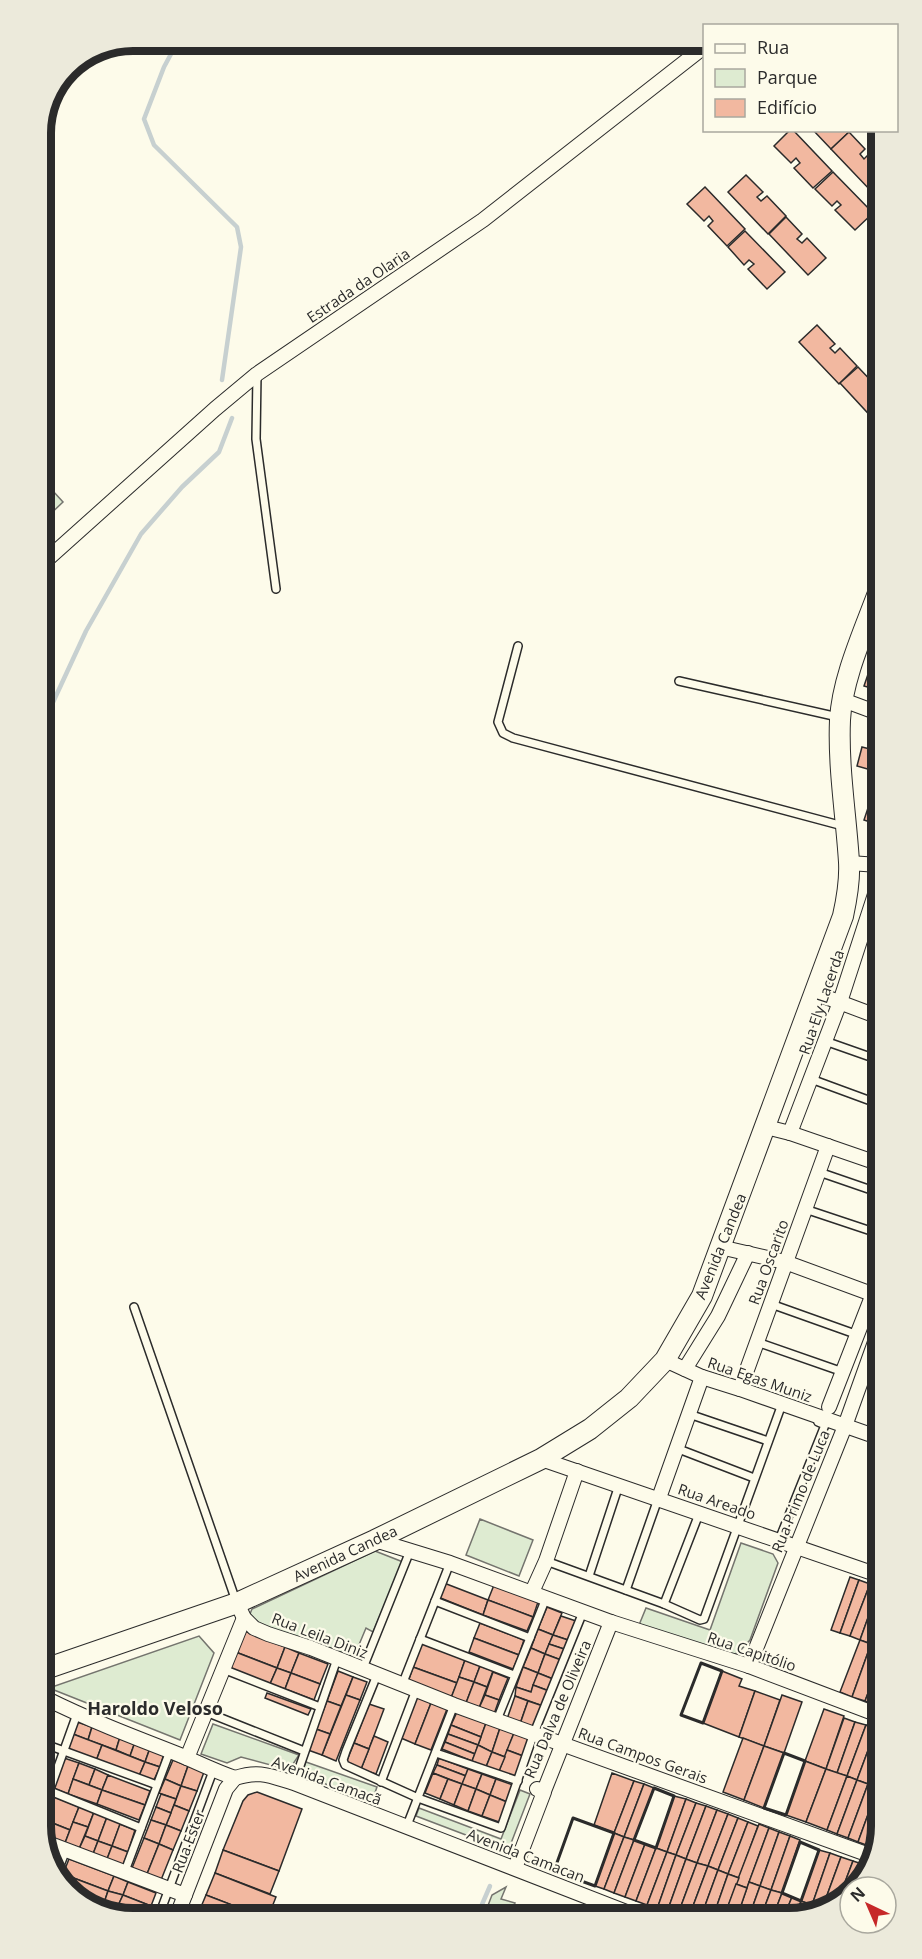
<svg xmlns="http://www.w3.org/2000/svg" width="922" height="1959" viewBox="0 0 922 1959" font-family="'Open Sans',sans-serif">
<rect width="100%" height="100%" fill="#fdfbea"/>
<g fill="#deebd1" stroke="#74746e" stroke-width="1.5">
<path d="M42,479L63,502L42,522Z"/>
<path d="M480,1519L533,1540L519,1576L466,1555Z"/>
<path d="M741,1543L773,1554L778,1563L750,1640L738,1653L730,1655L639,1625L646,1608L710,1630Z"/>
<path d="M375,1551L403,1562L373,1632L366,1628L353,1659L247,1621L252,1609Z"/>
<path d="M199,1636L214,1653L180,1740L49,1688Z"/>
<path d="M213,1724L299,1755L289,1770L241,1757L227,1763L201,1754Z"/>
<path d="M306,1762L377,1787L372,1801L301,1775Z"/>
<path d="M520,1790L530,1794L508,1851L416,1816L419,1808L501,1839Z"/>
<path d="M506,1887L501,1899L515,1903L509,1916H484L492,1895Z"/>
</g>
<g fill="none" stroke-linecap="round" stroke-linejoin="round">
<g stroke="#c7d0d0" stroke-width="4.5">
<path d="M178,41L164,67L144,119L154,145L237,227L241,247L222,380"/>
<path d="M42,726L86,631L141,534L182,487L219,452L232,418"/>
<path d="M43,939V954"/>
<path d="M477,1916L490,1886"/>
</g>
</g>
<g fill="#f2b8a0" stroke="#2b2b2b" stroke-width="1.5">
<path d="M790,130H793L832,171L813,188L794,168L800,163L796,158L791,163L774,146Z"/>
<path d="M813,130H848L849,132L831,149Z"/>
<path d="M849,132L865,149L860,154L864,159L870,153L877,160V185L871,191L831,149Z"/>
<path d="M833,172L873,213L855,230L835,210L841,205L837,201L832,206L815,189Z"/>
<path d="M746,175L763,192L757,197L761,201L767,196L786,216L768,234L728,192Z"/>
<path d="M705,187L745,229L727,246L708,226L713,221L709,216L704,221L687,204Z"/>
<path d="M786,217L802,234L797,239L802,243L807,238L826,258L808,275L769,234Z"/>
<path d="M745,231L785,272L767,289L748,269L754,264L749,260L744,265L728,247Z"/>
<path d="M817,325L835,344L830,348L835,353L840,348L857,366L839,384L799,342Z"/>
<path d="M858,367L876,386L871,390L875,395L877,394V423L840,383Z"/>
<path d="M878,645V690L864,686Z"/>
<path d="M862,747L878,751V772L857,766Z"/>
<path d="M875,787L878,788L879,825L864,820Z"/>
<path d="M850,1577L859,1580L840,1633L831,1630Z"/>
<path d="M859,1580L870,1584L850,1636L840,1633Z"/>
<path d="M444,1583L488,1600L483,1615L438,1597Z"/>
<path d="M870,1584L879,1587L860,1640L850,1636Z"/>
<path d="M494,1585L538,1602L533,1617L488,1600Z"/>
<path d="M879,1587L881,1618L871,1644L860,1640Z"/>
<path d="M488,1600L533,1617L527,1631L483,1615Z"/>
<path d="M547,1607L562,1613L553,1635L538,1629Z"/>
<path d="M561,1616L576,1621L568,1640L553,1635Z"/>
<path d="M881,1618V1648L871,1644Z"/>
<path d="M480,1623L524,1640L519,1655L474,1638Z"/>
<path d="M538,1629L553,1635L545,1654L531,1648Z"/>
<path d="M242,1630L285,1647L277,1668L233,1651Z"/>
<path d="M553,1635L568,1640L564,1649L549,1644Z"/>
<path d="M474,1638L519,1655L513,1669L469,1652Z"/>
<path d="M860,1640L871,1644L852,1697L840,1692Z"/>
<path d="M421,1643L465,1660L457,1683L413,1667Z"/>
<path d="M549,1644L564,1649L561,1660L545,1654Z"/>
<path d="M871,1644L881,1648V1659L865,1701L852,1697Z"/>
<path d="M285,1647L299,1653L291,1673L277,1668Z"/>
<path d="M531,1648L545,1654L538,1673L523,1667Z"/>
<path d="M233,1651L277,1668L270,1684L227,1667Z"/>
<path d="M299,1653L328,1664L320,1684L291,1673Z"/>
<path d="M545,1654L561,1660L553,1679L538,1673Z"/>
<path d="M881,1659V1695L877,1706L865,1701Z"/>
<path d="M465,1660L480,1666L474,1682L459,1677Z"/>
<path d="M480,1666L493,1671L487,1687L474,1682Z"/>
<path d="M413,1667L457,1683L451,1698L408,1682Z"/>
<path d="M523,1667L538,1673L531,1692L516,1687Z"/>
<path d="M277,1668L291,1673L285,1689L270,1684Z"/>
<path d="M338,1671L353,1677L341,1706L327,1701Z"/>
<path d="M722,1671L742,1679L739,1686L755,1691L739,1737L703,1723Z"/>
<path d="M493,1672L508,1678L499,1700L485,1695Z"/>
<path d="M291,1673L320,1684L314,1700L285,1689Z"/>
<path d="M538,1673L553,1679L549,1691L533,1685Z"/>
<path d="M353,1677L367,1682L360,1700L346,1695Z"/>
<path d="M459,1677L474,1682L466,1703L451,1698Z"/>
<path d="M474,1682L487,1687L479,1708L466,1703Z"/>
<path d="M533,1685L549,1691L543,1706L515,1696L516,1687L531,1692Z"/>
<path d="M755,1691L780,1700L764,1746L739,1737Z"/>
<path d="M267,1693L311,1709L308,1715L265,1698Z"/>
<path d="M346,1695L360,1700L336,1761L322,1755Z"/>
<path d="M485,1695L499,1700L494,1714L479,1708Z"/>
<path d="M782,1695L802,1702L784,1753L764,1746Z"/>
<path d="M515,1696L528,1701L520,1724L507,1719Z"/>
<path d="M416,1697L431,1703L415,1744L401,1738Z"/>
<path d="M327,1701L341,1706L330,1734L316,1729Z"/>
<path d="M528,1701L543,1706L535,1729L520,1724Z"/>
<path d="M431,1703L447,1709L431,1750L415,1744Z"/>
<path d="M369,1704L384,1709L369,1749L354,1743Z"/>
<path d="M824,1709L844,1716L826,1769L805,1761Z"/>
<path d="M457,1712L486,1723L481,1737L451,1725Z"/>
<path d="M844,1718L855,1722L837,1773L826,1769Z"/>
<path d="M77,1722L92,1727L88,1740L73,1734Z"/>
<path d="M855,1722L866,1725L847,1776L837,1773Z"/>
<path d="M486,1723L500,1728L492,1752L478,1745Z"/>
<path d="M451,1725L481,1737L478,1745L448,1734Z"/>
<path d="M866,1725L876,1729L857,1780L847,1776Z"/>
<path d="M92,1727L120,1737L116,1750L88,1740Z"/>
<path d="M500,1728L514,1733L505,1757L492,1752Z"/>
<path d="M316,1729L330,1734L322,1755L308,1750Z"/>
<path d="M876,1729L881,1731V1746L868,1784L857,1780Z"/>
<path d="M514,1733L529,1738L523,1756L507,1750Z"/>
<path d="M73,1734L102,1745L96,1761L67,1750Z"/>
<path d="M448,1734L478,1745L475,1754L445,1742Z"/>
<path d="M374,1736L388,1742L376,1774L361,1769Z"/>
<path d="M120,1737L135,1742L130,1756L116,1750Z"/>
<path d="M743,1738L764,1746L744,1800L723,1792Z"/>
<path d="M135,1742L150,1748L145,1762L130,1756Z"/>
<path d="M445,1742L475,1754L472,1761L442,1749Z"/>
<path d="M354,1743L369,1749L361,1769L346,1763Z"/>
<path d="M102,1745L145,1762L139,1776L96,1761Z"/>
<path d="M478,1745L492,1752L486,1767L472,1761Z"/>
<path d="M764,1746L784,1753L764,1808L744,1800Z"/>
<path d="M881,1746V1779L878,1787L868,1784Z"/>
<path d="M150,1748L164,1754L160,1767L145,1762Z"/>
<path d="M507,1750L523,1756L515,1777L499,1771Z"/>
<path d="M492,1752L505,1757L499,1771L486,1767Z"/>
<path d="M64,1758L79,1763L68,1794L53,1788Z"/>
<path d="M439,1758L468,1769L466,1776L437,1765Z"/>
<path d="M173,1760L188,1766L181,1786L165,1779Z"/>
<path d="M805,1761L826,1769L806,1822L786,1815Z"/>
<path d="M145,1762L160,1767L153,1782L139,1776Z"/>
<path d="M79,1763L95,1769L89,1785L73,1779Z"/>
<path d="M437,1765L466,1776L462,1784L433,1773Z"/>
<path d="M188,1766L204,1772L197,1791L181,1786Z"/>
<path d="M95,1769L108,1775L102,1790L89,1785Z"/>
<path d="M468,1769L482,1774L476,1789L462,1784Z"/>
<path d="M826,1769L847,1776L827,1830L806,1822Z"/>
<path d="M433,1773L448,1779L440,1799L425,1793Z"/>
<path d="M612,1773L634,1781L614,1833L594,1825Z"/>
<path d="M482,1774L496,1779L490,1795L476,1789Z"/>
<path d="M108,1775L150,1791L145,1805L102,1790Z"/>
<path d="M847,1776L857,1780L837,1834L827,1830Z"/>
<path d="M73,1779L102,1790L97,1804L68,1794Z"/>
<path d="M165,1779L181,1786L176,1799L159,1793Z"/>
<path d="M448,1779L462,1784L454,1805L440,1799Z"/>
<path d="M496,1779L513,1785L507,1802L490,1795Z"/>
<path d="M857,1780L868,1784L848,1838L837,1834Z"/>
<path d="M634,1781L644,1784L624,1837L614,1833Z"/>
<path d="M462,1784L476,1789L468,1811L454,1805Z"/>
<path d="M644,1784L654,1788L634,1840L624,1837Z"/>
<path d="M868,1784L878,1787L858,1842L848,1838Z"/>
<path d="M181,1786L197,1791L189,1811L174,1805Z"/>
<path d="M878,1787L881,1788V1811L869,1846L858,1842Z"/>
<path d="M476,1789L490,1795L482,1816L468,1811Z"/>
<path d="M102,1790L145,1805L139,1820L97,1804Z"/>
<path d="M257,1792L302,1809L279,1871L223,1850L243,1801L248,1795Z"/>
<path d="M161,1794L176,1799L171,1813L156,1807Z"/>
<path d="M50,1795L79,1807L70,1830L45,1820V1807Z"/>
<path d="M490,1795L507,1802L499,1822L482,1816Z"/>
<path d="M674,1796L686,1799L667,1852L656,1848Z"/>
<path d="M686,1799L696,1803L676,1855L667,1852Z"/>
<path d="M696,1803L706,1806L686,1859L676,1855Z"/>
<path d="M174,1805L189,1811L181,1831L166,1825Z"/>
<path d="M706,1806L717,1810L697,1863L686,1859Z"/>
<path d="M79,1807L94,1812L88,1827L73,1822Z"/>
<path d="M156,1807L171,1813L166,1825L151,1820Z"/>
<path d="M717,1810L728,1814L708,1866L697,1863Z"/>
<path d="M94,1812L107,1817L98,1841L85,1836Z"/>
<path d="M728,1814L738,1818L718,1870L708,1866Z"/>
<path d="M107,1817L121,1822L112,1846L98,1841Z"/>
<path d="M738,1818L748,1822L728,1874L718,1870Z"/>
<path d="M45,1820L70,1830L65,1843L45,1836Z"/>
<path d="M151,1820L166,1825L159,1844L144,1838Z"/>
<path d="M73,1822L88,1827L79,1849L65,1843Z"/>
<path d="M748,1822L758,1826L739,1878L728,1874Z"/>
<path d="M120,1824L135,1830L128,1852L112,1846Z"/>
<path d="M759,1824L769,1828L747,1888L736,1884Z"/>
<path d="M166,1825L181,1831L173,1850L159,1844Z"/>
<path d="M769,1828L779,1832L760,1886L749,1882Z"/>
<path d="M779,1832L790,1836L771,1890L760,1886Z"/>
<path d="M614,1833L624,1837L604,1889L595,1886Z"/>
<path d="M85,1836L98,1841L93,1854L79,1849Z"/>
<path d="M790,1836L800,1840L782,1893L771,1890Z"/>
<path d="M624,1837L634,1840L614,1893L604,1889Z"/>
<path d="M144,1838L159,1844L147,1874L132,1868Z"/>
<path d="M634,1840L645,1844L625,1897L614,1893Z"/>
<path d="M98,1841L112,1846L107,1859L93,1854Z"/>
<path d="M159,1844L173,1850L161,1880L147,1874Z"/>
<path d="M645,1844L656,1848L636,1901L625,1897Z"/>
<path d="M112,1846L128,1852L123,1865L107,1859Z"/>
<path d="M656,1848L667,1852L647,1905L636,1901Z"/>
<path d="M223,1850L279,1871L270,1894L215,1873Z"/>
<path d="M819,1850L830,1853L812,1905L801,1901Z"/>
<path d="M667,1852L676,1855L657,1909L647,1905Z"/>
<path d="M830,1853L841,1857L822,1909L812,1905Z"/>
<path d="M676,1855L686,1859L667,1912L657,1909Z"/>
<path d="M841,1857L853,1861L839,1898L824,1910L822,1909Z"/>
<path d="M69,1859L114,1876L108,1891L63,1874Z"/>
<path d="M686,1859L697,1863L678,1914H672L667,1912Z"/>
<path d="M853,1861L862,1864L854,1887H850V1890L839,1898Z"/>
<path d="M697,1863L708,1866L690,1914H678Z"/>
<path d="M708,1866L718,1870L702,1914H690Z"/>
<path d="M718,1870L728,1874L714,1914H702Z"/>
<path d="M215,1873L276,1897L268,1917H263L206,1895Z"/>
<path d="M63,1874L108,1891L103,1906L73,1894L62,1878Z"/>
<path d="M728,1874L739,1878L725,1914H714Z"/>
<path d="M114,1876L128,1882L123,1895L108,1891Z"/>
<path d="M128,1882L156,1893L151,1906L123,1895Z"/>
<path d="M749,1882L760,1886L750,1914H738Z"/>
<path d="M736,1884L747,1888L738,1914H725Z"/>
<path d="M760,1886L771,1890L762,1914H750Z"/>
<path d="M771,1890L782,1893L774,1914H762Z"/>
<path d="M108,1891L123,1895L116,1910L103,1906Z"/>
<path d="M782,1893L792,1897L785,1914H774Z"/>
<path d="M123,1895L151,1906L147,1918H138L116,1910Z"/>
<path d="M206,1895L263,1917L207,1918L198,1914Z"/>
<path d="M792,1897L801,1901L797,1914H785Z"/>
<path d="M801,1901L812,1905L809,1914H797Z"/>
<path d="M564,1905L580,1911L578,1915H560Z"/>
</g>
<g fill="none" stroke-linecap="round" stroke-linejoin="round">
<defs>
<g id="lane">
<path d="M257,374L256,439L276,589"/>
<path d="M518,646L498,722L503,733L513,738L843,826"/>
<path d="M679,681L838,717"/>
<path d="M825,1041L879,1060"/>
<path d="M811,1079L879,1104"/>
<path d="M819,1172L880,1193"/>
<path d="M805,1209L880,1234"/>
<path d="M771,1304L858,1335"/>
<path d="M134,1307L236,1601"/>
<path d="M757,1342L843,1372"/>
<path d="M689,1414L768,1441"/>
<path d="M676,1448L754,1478"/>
<path d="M779,1540L825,1425L818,1422"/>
<path d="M546,1561L664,1604L700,1620L704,1619L782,1404"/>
<path d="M589,1576L619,1485"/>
<path d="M626,1590L658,1499"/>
<path d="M435,1601L530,1638"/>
<path d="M664,1604L699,1514"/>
<path d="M420,1639L514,1675"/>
<path d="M363,1668L410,1551"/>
<path d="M223,1669L320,1707"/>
<path d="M377,1675L346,1751L343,1760L345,1765L418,1798L501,1828L534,1733L583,1612"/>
<path d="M402,1685L450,1563"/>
<path d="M206,1712L304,1751"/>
<path d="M497,1720L546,1598"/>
<path d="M45,1744L157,1785"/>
<path d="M436,1753L518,1781"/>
<path d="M381,1782L416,1690"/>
<path d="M294,1783L337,1659"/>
<path d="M45,1789L141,1828"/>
<path d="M45,1803L77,1714"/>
<path d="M406,1828L454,1705"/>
<path d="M125,1871L170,1751"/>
<path d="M57,1873L66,1850"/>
<path d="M158,1918L213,1771"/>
</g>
<g id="street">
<path d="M42,564L215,409L257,374L483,220L704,47"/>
<path d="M843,700L878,713"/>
<path d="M849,863L879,865"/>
<path d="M815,993L879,1017"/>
<path d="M766,1127L790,1133L880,1164"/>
<path d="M790,1133L840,1002L879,882"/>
<path d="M720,1247L785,1262L880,1297"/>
<path d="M878,1286L880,1280"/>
<path d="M665,1360L702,1377L740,1389L880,1438"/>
<path d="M685,1369L718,1316L748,1253"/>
<path d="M740,1389L828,1146"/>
<path d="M829,1407L873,1294"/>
<path d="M541,1459L881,1576"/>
<path d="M659,1498L702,1377"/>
<path d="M375,1540L450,1563L611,1622L749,1666L881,1716"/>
<path d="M532,1592L546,1561L577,1471"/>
<path d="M237,1603L244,1618L254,1628L268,1634L311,1648L454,1705L872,1856"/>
<path d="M749,1666L845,1426L880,1328"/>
<path d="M45,1698C87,1719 131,1736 175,1753C195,1761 214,1771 235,1778"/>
<path d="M187,1758L244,1618"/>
<path d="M235,1778C260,1770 270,1776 294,1783L634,1915"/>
<path d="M45,1842L185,1895"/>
<path d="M515,1868L544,1792L537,1789L544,1791L611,1622"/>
<path d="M176,1918L226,1789L235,1778"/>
</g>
<path id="secondary" d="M45,1669L237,1603L375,1540L541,1459L590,1429L629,1398L665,1360L702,1296L843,916C847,898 850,880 849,862C846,814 838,768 840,720C842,679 864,631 878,593"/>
</defs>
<use href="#lane" stroke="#2b2b2b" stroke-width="10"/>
<use href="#street" stroke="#2b2b2b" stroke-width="16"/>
<use href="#secondary" stroke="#2b2b2b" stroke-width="22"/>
<use href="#lane" stroke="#fdfbea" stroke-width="7"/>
<use href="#street" stroke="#fdfbea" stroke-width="14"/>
<use href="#secondary" stroke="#fdfbea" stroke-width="20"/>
<g stroke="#2b2b2b" stroke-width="3">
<path d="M701,1663L722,1671L703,1723L681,1715Z"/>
<path d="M784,1753L805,1761L786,1815L764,1808Z"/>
<path d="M654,1788L674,1796L656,1848L634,1840Z"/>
<path d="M573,1818L614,1833L595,1886L554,1871Z"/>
<path d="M800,1842L819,1850L801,1901L782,1893Z"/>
</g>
</g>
<g text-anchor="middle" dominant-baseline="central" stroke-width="4.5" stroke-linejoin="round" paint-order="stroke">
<g font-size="15" fill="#2b2b2b" stroke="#fdfbea">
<text transform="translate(358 285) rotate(-34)">Estrada da Olaria</text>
<text transform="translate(821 1002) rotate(-71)">Rua Ely Lacerda</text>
<text transform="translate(720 1246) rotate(-68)">Avenida Candea</text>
<text transform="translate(768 1262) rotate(-70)">Rua Oscarito</text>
<text transform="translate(760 1379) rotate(19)">Rua Egas Muniz</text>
<text transform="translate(800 1491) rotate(-68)">Rua Primo de Luca</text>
<text transform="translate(717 1501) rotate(19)">Rua Areado</text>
<text transform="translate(345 1553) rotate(-25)">Avenida Candea</text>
<text transform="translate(320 1635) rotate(21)">Rua Leila Diniz</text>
<text transform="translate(752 1651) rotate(19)">Rua Capitólio</text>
<text transform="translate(557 1709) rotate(-67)">Rua Dalva de Oliveira</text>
<text transform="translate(643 1755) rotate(20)">Rua Campos Gerais</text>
<text transform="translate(327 1780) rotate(20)">Avenida Camacã</text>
<text transform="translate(188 1841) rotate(-69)">Rua Ester</text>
<text transform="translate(526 1855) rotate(21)">Avenida Camacan</text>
</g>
<g font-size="18" font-weight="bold" fill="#2b2b2b" stroke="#fdfbea">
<text x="155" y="1708">Haroldo Veloso</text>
</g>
</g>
<path d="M0 0H922V1959H0ZM133 51H789A82 82 0 0 1 871 133V1826A82 82 0 0 1 789 1908H133A82 82 0 0 1 51 1826V133A82 82 0 0 1 133 51Z" fill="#eceadb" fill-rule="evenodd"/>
<path fill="none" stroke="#2b2b2b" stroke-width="8" d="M133 51H789A82 82 0 0 1 871 133V1826A82 82 0 0 1 789 1908H133A82 82 0 0 1 51 1826V133A82 82 0 0 1 133 51Z"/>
<rect x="703" y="24" width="195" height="108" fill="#fdfbea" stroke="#a9a89e" stroke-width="1.5"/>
<rect x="715" y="44" width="30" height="9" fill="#fdfbea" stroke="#a9a89e" stroke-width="1.5"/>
<text x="757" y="54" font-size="18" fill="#2b2b2b">Rua</text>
<rect x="715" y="69" width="30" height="18" fill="#deebd1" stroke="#a9a89e" stroke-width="1.5"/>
<text x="757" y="84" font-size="18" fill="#2b2b2b">Parque</text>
<rect x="715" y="99" width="30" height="18" fill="#f2b8a0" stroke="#a9a89e" stroke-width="1.5"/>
<text x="757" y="114" font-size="18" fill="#2b2b2b">Edifício</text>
<g transform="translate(868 1905) rotate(316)"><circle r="28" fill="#fdfbea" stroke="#a9a89e" stroke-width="1.5"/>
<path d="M0-4.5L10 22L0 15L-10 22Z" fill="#c62828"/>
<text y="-9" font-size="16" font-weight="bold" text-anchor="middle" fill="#2b2b2b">N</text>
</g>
</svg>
